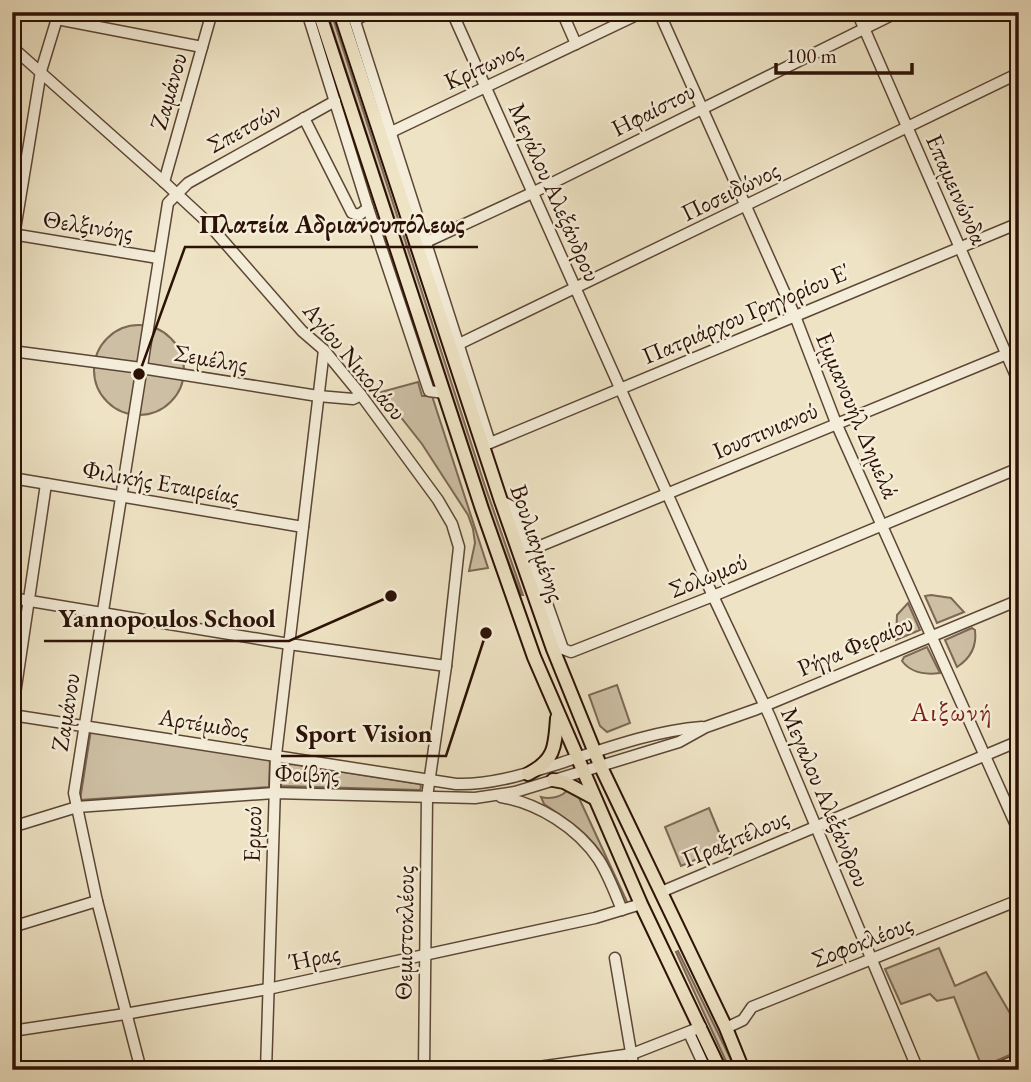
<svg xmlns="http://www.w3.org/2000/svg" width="1031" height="1082" viewBox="0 0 1031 1082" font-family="'EB Garamond',serif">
<rect width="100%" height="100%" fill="#eee3c4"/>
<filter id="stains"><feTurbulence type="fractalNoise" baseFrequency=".00286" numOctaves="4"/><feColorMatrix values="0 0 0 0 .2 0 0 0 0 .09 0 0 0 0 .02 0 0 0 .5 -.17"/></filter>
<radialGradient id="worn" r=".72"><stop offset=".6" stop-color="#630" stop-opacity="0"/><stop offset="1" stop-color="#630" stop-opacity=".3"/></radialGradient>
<g fill="#cdbfa4" stroke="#7c6854" stroke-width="2">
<path d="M327,12H331L484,483L523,595H521L492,519Z"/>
<circle cx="139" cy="370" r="45"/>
<path d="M418,382L422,396H432L488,568L469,571L475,543L473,529L468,515L422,444L381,392Z"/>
<path d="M931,595L951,598L964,612L937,623L925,596Z"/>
<path d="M908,603L920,630L896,640L897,615Z"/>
<path d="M972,628L975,630C977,646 971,658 957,667L945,640Z"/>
<path d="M927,647L940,673C925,675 911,673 902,661L904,657Z"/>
<path d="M617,685L630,723L607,732L600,726L589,695Z"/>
<path d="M91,730L270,758L269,787L80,800Z"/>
<path d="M292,764L420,784L421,787L420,790L281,786L283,766Z"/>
<path d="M567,790L579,798L628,904L625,905C617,890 614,874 605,859C591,835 567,819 544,804L541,797C548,799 562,798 567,790Z"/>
<path d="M709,808L725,847L681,866L665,827Z"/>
<path d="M939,948L955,986L986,972L1011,1015L1019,1013V1051L982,1067L954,997L937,1001L930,994L901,1004L885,969Z"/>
<path d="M678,951L736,1070H730L676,952Z"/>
</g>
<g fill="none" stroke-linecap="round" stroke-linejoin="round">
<defs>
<g id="minor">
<path d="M307,12L368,208L429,391L444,393"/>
<path d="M352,12L490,443L1019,223"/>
<path d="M452,12L713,596L770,717L918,1070"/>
<path d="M562,12L576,44"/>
<path d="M659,12L795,316L836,423L1019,832"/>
<path d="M857,12L1019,383"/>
<path d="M57,19L202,47"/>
<path d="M355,20L371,12"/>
<path d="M12,47L164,182L205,220L302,331L324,350L361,395L438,500L452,524L459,547L446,666L427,797L424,1070"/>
<path d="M304,118L352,213L359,215L368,208"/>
<path d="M387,134L643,12"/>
<path d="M164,182L212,12"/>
<path d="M12,234L158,258"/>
<path d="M426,242L532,193L898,12"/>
<path d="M12,248L41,71L59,12"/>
<path d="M459,344L1019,73"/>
<path d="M12,351L141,368L318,396L353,399L361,395"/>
<path d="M12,478L303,527"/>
<path d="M501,501L513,507L563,649L571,652L713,596L1019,468"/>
<path d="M528,551L1019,349"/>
<path d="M12,598L289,644L446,666"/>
<path d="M12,714L46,484"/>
<path d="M12,715L456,784C493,785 525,774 561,763C607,748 653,731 702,727"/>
<path d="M501,797C538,803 578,828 599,860C609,876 615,893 622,910"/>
<path d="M12,827L77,807L274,793L475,798L515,792L679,742L706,727L757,709L1019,600"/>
<path d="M661,892L1019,741"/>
<path d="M12,927L97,901"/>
<path d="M615,958L634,1070"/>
<path d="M726,1028L743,1020L752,1007L1019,900"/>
<path d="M12,1031L125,1014L268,989L595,918L641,904"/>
<path d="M689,1033L706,1070"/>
<path d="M141,1070L97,901L74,793L168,203L188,183L335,101"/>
<path d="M266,1070L276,755L324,350"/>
<path d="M517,1070L632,1054L701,1027"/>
<path d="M993,1070L1019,1059"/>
</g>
<g id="major">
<path d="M319,12L482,509L534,657L641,904L720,1070"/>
<path d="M340,12L501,501L553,649L600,765L726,1028L743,1070"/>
<path d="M528,774C555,760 555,747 557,718"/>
<path d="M553,780L564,782L594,798"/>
</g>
</defs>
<use href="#minor" stroke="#5c4635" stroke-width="13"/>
<use href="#major" stroke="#2c1105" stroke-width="16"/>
<use href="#minor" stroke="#f4edd9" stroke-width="10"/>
<use href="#major" stroke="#eee3c4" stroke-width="12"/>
</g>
<g text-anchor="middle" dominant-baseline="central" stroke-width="5" stroke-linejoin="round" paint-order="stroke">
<g font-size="24" fill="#2c1105" stroke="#f4edd9">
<text transform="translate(483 65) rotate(-25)">Κρίτωνος</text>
<text transform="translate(168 91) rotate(-74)">Ζαμάνου</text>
<text transform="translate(653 109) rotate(-27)">Ηφαίστου</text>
<text transform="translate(244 127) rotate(-29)">Σπετσών</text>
<text transform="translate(957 189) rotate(66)">Επαμεινώνδα</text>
<text transform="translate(730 191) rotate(-26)">Ποσειδώνος</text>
<text transform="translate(555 192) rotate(66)">Μεγάλου Αλεξάνδρου</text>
<text transform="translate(88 225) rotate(9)">Θελξινόης</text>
<text transform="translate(746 313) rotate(-23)">Πατριάρχου Γρηγορίου E'</text>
<text transform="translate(211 358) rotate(9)">Σεμέλης</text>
<text transform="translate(355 361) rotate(50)">Αγίου Νικολάου</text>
<text transform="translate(858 415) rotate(67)">Εμμανουήλ Δημελά</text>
<text transform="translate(765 430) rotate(-23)">Ιουστινιανού</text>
<text transform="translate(161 482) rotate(10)">Φιλικής Εταιρείας</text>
<text transform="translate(538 543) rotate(71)">Βουλιαγμένης</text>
<text transform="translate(708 575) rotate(-22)">Σολωμού</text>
<text transform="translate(855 645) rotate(-23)">Ρήγα Φεραίου</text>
<text transform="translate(65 712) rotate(-81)">Ζαμάνου</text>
<text transform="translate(204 723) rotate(9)">Αρτέμιδος</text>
<text transform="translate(307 773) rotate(1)">Φοίβης</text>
<text transform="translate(826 797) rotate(67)">Μεγαλου Αλεξάνδρου</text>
<text transform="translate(252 834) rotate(-88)">Ερμού</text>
<text transform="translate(735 838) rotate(-23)">Πραξιτέλους</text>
<text transform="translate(404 933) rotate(-89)">Θεμιστοκλέους</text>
<text transform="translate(862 941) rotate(-21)">Σοφοκλέους</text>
<text transform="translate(314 957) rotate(-12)">Ήρας</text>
</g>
<g font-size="26" letter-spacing="2" fill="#7a1f14" stroke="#f4edd9">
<text x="952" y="712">Αιξωνή</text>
</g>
</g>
<path fill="none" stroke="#2c1105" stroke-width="2.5" d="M139 374L185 247H478M391 596L289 641H44M486 633L446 756H281"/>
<g fill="#2c1105" stroke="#f4edd9" stroke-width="2.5">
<circle cx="139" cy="374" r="7"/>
<circle cx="391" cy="596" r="7"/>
<circle cx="486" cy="633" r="7"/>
</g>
<g font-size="26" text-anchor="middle" font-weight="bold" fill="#2c1105" stroke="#f4edd9" stroke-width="5" stroke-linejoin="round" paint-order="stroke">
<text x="332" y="233">Πλατεία Αδριανουπόλεως</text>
<text x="167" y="627">Yannopoulos School</text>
<text x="364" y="742">Sport Vision</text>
</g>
<rect width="1031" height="1082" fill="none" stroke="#eee3c4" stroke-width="42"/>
<rect x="14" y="14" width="1003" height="1054" fill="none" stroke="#2c1105" stroke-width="3.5"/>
<rect x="21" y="21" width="989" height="1040" fill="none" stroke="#2c1105" stroke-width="2"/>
<path d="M776 63v10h136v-10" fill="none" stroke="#2c1105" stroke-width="3.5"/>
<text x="786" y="63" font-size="21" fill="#2c1105" stroke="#f4edd9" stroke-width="5" paint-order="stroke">100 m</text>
<rect width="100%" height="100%" filter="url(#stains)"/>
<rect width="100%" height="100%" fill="url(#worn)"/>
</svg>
